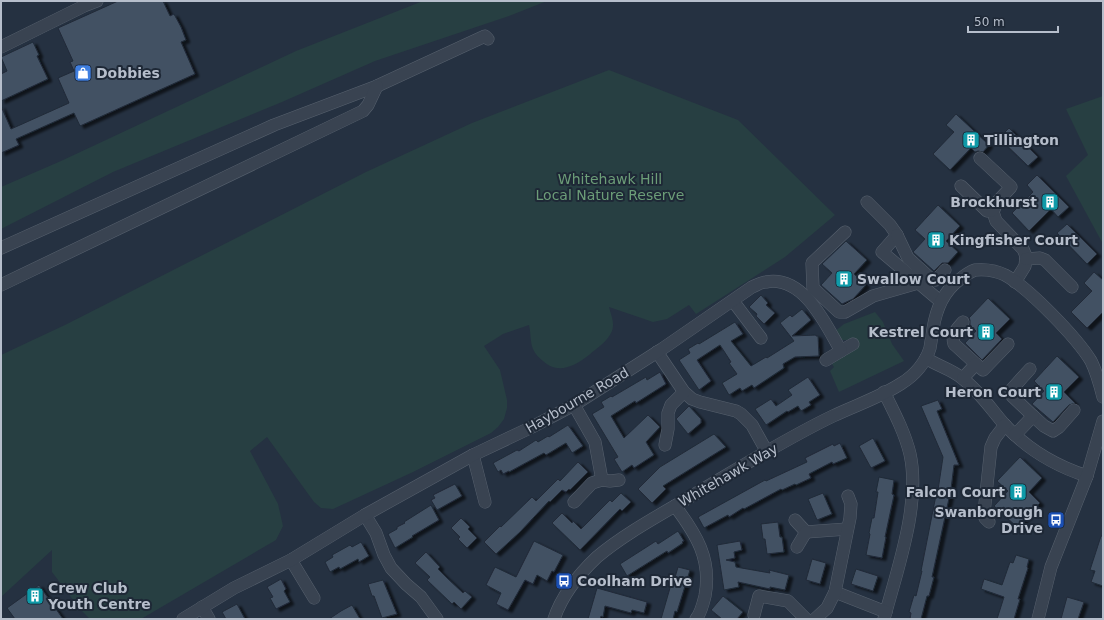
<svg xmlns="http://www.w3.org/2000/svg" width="1104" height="620" viewBox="0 0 1104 620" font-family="'DejaVu Sans',sans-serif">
<defs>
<filter id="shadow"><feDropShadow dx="4" dy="2.5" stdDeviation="1" flood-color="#0009"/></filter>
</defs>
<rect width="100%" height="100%" fill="#253141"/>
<g fill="#273f42">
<path d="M423,1H547L509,16L375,61L282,102L113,172L1,229V187L61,161L296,51Z"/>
<path d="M609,70L738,120L835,215L785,257L696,314L689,305L667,319L653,322L609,307C611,315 615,323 612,331C608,341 597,348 589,355C575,366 558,375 543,361C539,358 535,354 533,349C530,342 531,333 529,325L503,334L484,346L500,370L507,400V408L504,419L498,427L491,433L413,472L333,509L321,508L314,502L267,437L250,451L278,504L283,526L276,540L141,619H90L80,609L52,572V550L1,597V355L67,324L366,172L472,123Z"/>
<path d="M1103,96V244L1066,176L1088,155L1066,109Z"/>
<path d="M875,312L883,322L892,344L904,361L839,392L830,371L834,367L832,364L858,346L852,338L847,340H840L834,332L844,324Z"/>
</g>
<g fill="#435163" stroke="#202a38" filter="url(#shadow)">
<path d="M118,1H163L170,16L174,14L181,27L186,40L181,42L195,74L80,126L74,113L16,139L19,145L1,153V106L11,129L69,103L58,78L74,71L70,62L73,61L58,28Z"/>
<path d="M33,42L39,55L37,56L48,79L1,101V74L7,71L1,57Z"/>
<path d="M956,114L989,145L983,152L978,151L975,152L971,148L950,170L933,154L954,132L946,125Z"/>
<path d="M1009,128L1038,157L1028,166L999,138Z"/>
<path d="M1037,175L1069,207L1058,217L1051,209L1029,231L1012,213L1033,192L1027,185Z"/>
<path d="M938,205L960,226L946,241L958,252L948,263H942L934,271L913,252L925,239L915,230Z"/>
<path d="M1067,224L1097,254L1087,264L1057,233Z"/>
<path d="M846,241L867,260L854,274L866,285L853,299L842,304L821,285L832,273L822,264Z"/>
<path d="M1094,272L1103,280V312L1087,328L1071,312L1092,291L1084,283Z"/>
<path d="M761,295L768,303L766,305L775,313L764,324L756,316L757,314L749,307Z"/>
<path d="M988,298L1010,319L996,333L1002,339L982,360L965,343L976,331L970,325V320L969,318Z"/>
<path d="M802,309L811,320L792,336L816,335V336H818L819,356L795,357L783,364L784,368L754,388L752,385L742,391L740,388L729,395L722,383L737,374L729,363L731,362L720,345L697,360L711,381L699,390L679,360L690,353L688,349L698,343L699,344L735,322L743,334L731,341L751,366L766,357L767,358L794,341L780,323L790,315L792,317Z"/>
<path d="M1057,356L1079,377L1064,392L1075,403L1069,405L1053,422L1032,404L1044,391L1034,381Z"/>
<path d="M660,372L666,384L636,403L635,401L611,416L624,438L648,415L660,427L646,442L654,455L634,468L632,465L622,472L614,459L618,457L592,414L604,407L601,402L611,396L612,397L646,377L647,380Z"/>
<path d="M808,377L820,395L809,402L811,405L801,411L798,406L788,412L787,411L766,425L755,409L771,399L776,406L792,395L788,390Z"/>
<path d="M938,400L942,409L937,411L959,465H954L951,489L932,577H934L929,596H927L921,619H910L911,613L909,612L914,595L916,596L922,571H921L937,490H938L943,457L921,406Z"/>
<path d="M689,406L701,419V423L688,434L676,419Z"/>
<path d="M568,425L583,446L572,453L566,443L546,455L544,453L509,472V471L503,474L501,470L498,472L493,463L517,450L519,451L536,440L538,442L548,436L549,437Z"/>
<path d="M714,434L726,447L663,486L666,489L652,503L638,489L660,467Z"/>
<path d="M873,438L885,461L871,468L859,446Z"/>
<path d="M840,443L847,458L833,464L832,462L809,474L811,478L796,485L795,484L782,490L781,489L744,509L743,508L729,517L728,515L704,528L698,517L765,480L766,481L807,462L805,458L833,444L834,446Z"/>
<path d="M1020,457L1042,478L1029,492L1040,503L1017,527L994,506L1008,491L997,481Z"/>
<path d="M578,462L588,472L570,490L569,489L566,492L562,490L550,502L549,501L520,532L496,554L484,542L500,526L501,527L532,497L536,501L558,479L560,481Z"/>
<path d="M879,477L894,480L892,494L894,495L885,537H886L882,558L866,555L870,534L869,533L872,518H874L878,492H876Z"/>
<path d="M455,484L462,496L437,510L431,500L435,498L433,495Z"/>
<path d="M621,493L631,502L622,511L620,509L580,550L552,523L562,513L572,523L573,521L581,529L610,500L612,502Z"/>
<path d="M823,493L832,514L817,520L808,499Z"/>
<path d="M431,505L439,520L412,536L413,537L395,548L388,534L397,529V527L405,523L404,522Z"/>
<path d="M461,518L470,527L468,529L477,538L467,548L458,539L460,537L451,528Z"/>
<path d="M778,522L780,537H782L784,552L767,554L765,539H763L761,524Z"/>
<path d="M678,531L684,541L682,542L683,543L668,553L667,551L627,576L620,564L656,541L658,544Z"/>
<path d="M1101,536H1103V586L1091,582L1095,571L1090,570Z"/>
<path d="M534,541L563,555L554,572L552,571L547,581L537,575L533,584L525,580L508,610L496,604L501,593L486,585L495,567L516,577Z"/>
<path d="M740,541L742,550L734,552L735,558L726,560L735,562L736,567L770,573L769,570L789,575L785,590L770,587V589L738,582L739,587L724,590L717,545Z"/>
<path d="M361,542L369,556L359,562L358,559L340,569L339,567L330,572L325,562L333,557L332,555L350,545L352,547Z"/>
<path d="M426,552L440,567L438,569L446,577L463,593L465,591L472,597L461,609L454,602L452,604L427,580L430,577L415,563Z"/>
<path d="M1016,555L1029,559L1027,567L1028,568L1018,599H1020L1014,619H997L1004,597L981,589L984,579L1002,585L1010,562L1013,563Z"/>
<path d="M812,559L826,563L820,584L806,580Z"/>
<path d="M678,567L690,570L677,612L675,611L673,619H661L672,581H674Z"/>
<path d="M856,569L878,576L873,591L851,584Z"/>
<path d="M281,579L286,589L284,591L290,602L276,609L270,598L273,597L267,587Z"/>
<path d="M383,580L397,614L382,618L374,596H372L368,584Z"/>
<path d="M39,585L63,619H15L7,608Z"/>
<path d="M597,588L647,602L644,613L632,610L631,613L605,606L603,617L601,616L600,619H588Z"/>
<path d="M723,596L743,612L737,619H722L711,610Z"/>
<path d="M1067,597L1084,602L1078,619H1061Z"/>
<path d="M237,604L245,619H226L222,612Z"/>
<path d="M352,605L360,619H329L341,611Z"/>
</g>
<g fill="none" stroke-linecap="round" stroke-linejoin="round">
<defs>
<g id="minor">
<path d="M1,47L84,6L97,1"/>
<path d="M980,158L1011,187L997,202L993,212L996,221L1023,249L1026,256L1025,266L1015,282"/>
<path d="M961,186L987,211L993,210"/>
<path d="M867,202L890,225L897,235L882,252L940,301"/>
<path d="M845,232L812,263L813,288L839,312H845L873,296L918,283"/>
<path d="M897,235L908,258L930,278L936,280L945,270"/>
<path d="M1,248L274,125L377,86L485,36L488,39"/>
<path d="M1026,259L1040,258L1045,260L1072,287"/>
<path d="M1,285L363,111L368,105L377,86"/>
<path d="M733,301L761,338"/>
<path d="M963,322C957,329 951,334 954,344L976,364"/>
<path d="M841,351L853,344"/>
<path d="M657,352L684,392L692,399L700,402L736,411L741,414L752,425L767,452"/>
<path d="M926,358C937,366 952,369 963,379C979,391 991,409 1004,424C1026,448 1056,466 1087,476"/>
<path d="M963,378L976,364L983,370L1008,344"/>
<path d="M884,392C894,412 905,433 910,454C921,504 897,570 884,619"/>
<path d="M1033,416L1044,426L1053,431L1059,427L1074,410"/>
<path d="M1015,435L1033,416L1012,396L1011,390L1030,369"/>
<path d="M665,445L668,429V413L671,405L684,392"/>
<path d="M473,455L485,502"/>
<path d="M602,480L610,481L619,480"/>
<path d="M574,502L592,483L602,480L595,442L574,405"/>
<path d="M675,506C696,534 712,559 705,596C703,604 701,613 696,619"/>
<path d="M365,515L376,533L384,555L391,568L406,584L421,597L437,619"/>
<path d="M795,520L806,532L847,529"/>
<path d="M989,522L985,518L984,513L991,447L995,438L1005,425"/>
<path d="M797,547L806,532"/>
<path d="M291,560L314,598"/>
<path d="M835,592L886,612"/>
<path d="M202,607L209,619"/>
<path d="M754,615L759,596L788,601L806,619"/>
<path d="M183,619L234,588L291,560L365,515L473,455L532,427L574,405L662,349L752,287C757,285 761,282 766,282C804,275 826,325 841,351L826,360"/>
<path d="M554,619C562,595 579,574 597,557C628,531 666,512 700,491C744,465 787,438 833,416C856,405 881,397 902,383C915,375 926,362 930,348C931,342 932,335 933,329C936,309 943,292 959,280C964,276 969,272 975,270C985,269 997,271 1005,275C1029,288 1077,338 1091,361C1097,373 1100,385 1103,397"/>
<path d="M815,619L827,608L835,592L850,518L851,504L848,496"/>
<path d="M1038,619L1051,567L1087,476L1103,421"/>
</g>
</defs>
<use href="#minor" stroke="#57616e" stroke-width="13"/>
<use href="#minor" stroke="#394351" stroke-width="12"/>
</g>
<defs>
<symbol id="shop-square" viewBox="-11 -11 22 22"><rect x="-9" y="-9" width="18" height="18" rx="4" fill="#3f7fe0" stroke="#1e2836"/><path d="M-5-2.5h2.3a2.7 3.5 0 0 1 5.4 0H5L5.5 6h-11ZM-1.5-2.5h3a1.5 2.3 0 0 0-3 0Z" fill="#fff"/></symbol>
<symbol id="building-square" viewBox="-11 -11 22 22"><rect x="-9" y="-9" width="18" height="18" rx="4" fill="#0f9aa8" stroke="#1e2836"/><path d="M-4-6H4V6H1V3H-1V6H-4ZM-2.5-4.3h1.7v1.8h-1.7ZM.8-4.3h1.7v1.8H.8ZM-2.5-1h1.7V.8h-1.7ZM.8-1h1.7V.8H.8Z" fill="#fff"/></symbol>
<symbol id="bus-square" viewBox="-11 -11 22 22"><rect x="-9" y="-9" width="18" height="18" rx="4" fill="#1a4fb4" stroke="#1e2836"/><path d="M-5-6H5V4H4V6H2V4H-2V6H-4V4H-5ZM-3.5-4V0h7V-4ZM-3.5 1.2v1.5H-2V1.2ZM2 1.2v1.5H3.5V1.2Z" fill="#fff"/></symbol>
</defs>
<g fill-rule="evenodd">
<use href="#shop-square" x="73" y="63" width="20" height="20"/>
<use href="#building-square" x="961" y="130" width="20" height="20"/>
<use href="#building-square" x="1040" y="192" width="20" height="20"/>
<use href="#building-square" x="926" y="230" width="20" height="20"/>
<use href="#building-square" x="834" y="269" width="20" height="20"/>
<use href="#building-square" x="976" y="322" width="20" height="20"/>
<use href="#building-square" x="1044" y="382" width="20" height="20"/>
<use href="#building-square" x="1008" y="482" width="20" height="20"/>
<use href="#bus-square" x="1046" y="510" width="20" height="20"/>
<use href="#bus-square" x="554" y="571" width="20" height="20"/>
<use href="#building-square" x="25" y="586" width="20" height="20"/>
</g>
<g text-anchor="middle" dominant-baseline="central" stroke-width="4" stroke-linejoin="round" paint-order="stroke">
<g font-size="14" font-weight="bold" fill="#b6becb" stroke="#1e2836" text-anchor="start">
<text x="96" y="73">Dobbies</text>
<text x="984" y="140">Tillington</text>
<text x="1037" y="202" text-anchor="end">Brockhurst</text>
<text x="949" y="240">Kingfisher Court</text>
<text x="857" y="279">Swallow Court</text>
<text x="973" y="332" text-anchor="end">Kestrel Court</text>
<text x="1041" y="392" text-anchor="end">Heron Court</text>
<text x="1005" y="492" text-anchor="end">Falcon Court</text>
<text x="1043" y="512" text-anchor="end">Swanborough<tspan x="1043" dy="16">Drive</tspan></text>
<text x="577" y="581">Coolham Drive</text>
<text x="48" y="588">Crew Club<tspan x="48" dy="16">Youth Centre</tspan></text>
</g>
<g font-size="14" fill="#6c9d78" stroke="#1e2836">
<text x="610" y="179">Whitehawk Hill<tspan x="610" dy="16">Local Nature Reserve</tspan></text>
</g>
<g font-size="14" fill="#b6becb" stroke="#1e2836">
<text transform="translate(577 400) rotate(-30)">Haybourne Road</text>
<text transform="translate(728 475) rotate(-30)">Whitehawk Way</text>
</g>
</g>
<rect width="1104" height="620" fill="none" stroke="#b6becb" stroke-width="4"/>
<path d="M968 26v6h90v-6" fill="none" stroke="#b6becb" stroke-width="2"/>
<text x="974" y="26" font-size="12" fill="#b6becb" stroke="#1e2836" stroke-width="3" paint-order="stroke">50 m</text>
</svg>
